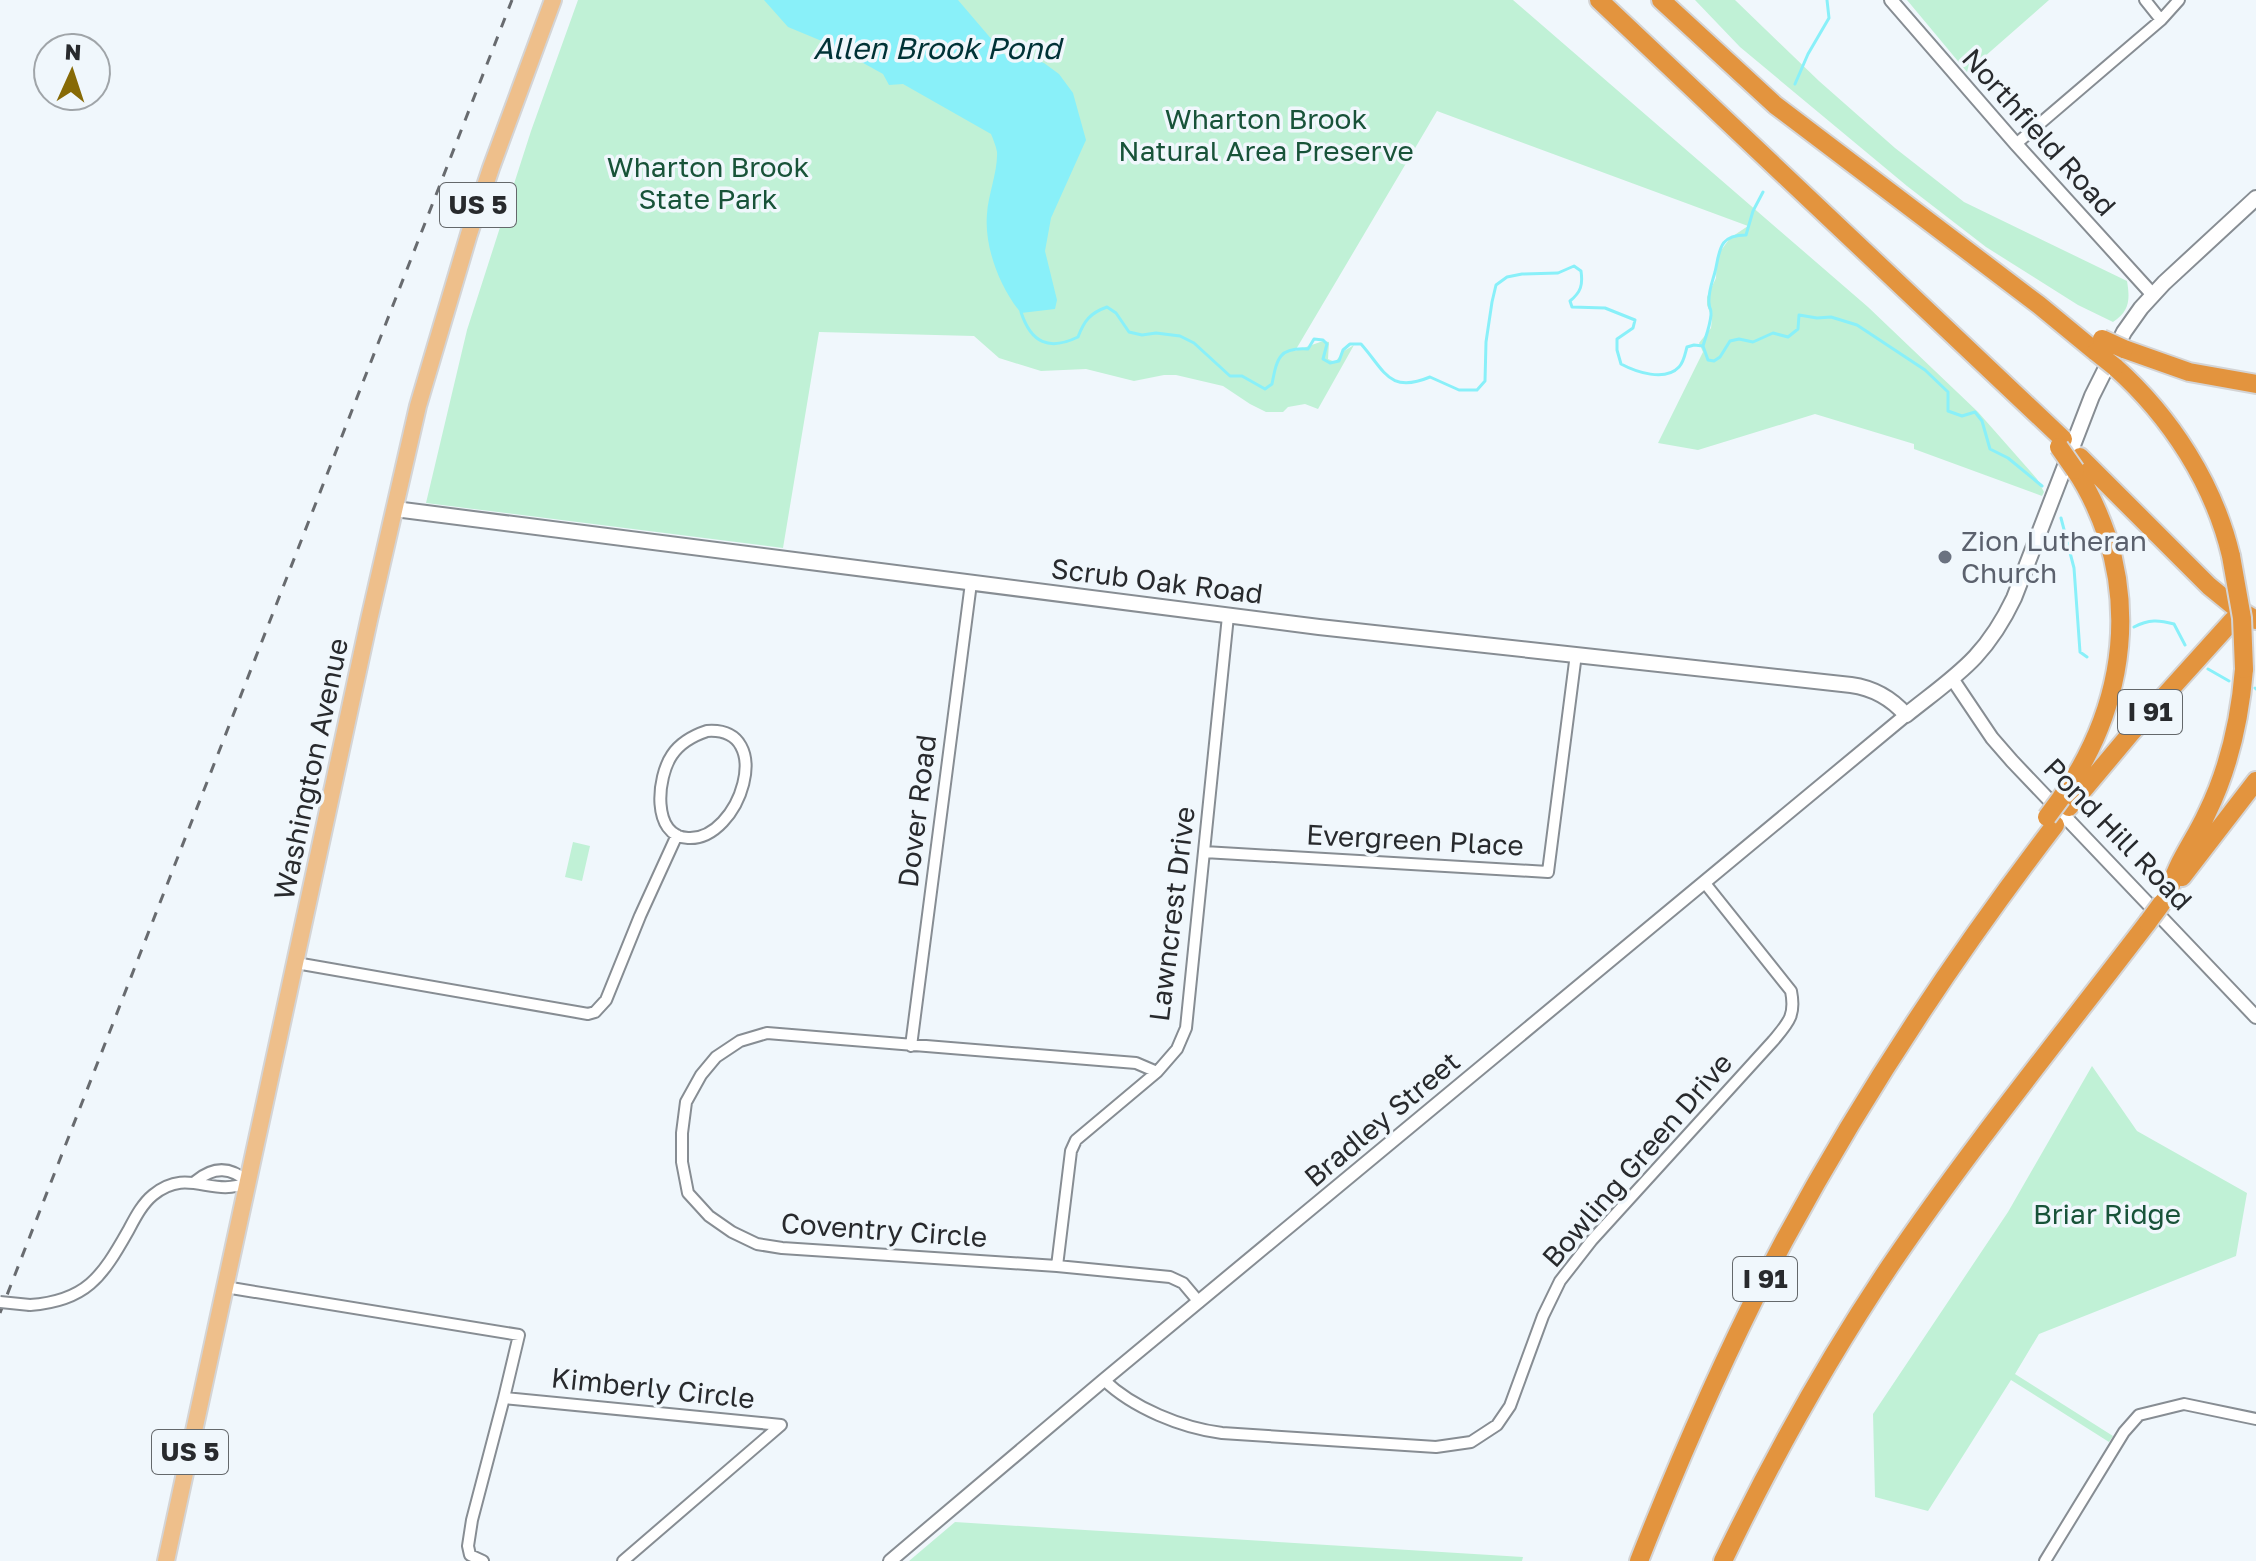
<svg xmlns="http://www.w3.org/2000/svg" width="2256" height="1561" font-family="'Golos Text',sans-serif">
<rect width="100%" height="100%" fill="#f0f7fc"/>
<path fill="#c0f1d6" d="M578,0h935l355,307 110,105 59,67 7,13 -2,4 -128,-47v-5l-99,-30 -117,36 -40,-7 45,-91 -4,-9 12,-15 1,-10 -5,-13v-8l9,-19 1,-22 13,-18 18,-12 -311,-115 -142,240 28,-10 6,1 -1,17 7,3 9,-11 10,-6 -36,64 -13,-5 -17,3 -5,5h-17l-16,-8 -27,-18 -47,-11h-12l-30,6 -48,-12 -45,2 -42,-13 -25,-22 -155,-4 -36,216 -357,-45 41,-173 64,-199z
M1695,0h40l84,81 76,67 69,54 163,79c3,18 3,30 -14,41l-35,-17 -92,-58 -79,-61 -167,-139z
M1907,0h142l-82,72z
M573,842l17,4 -8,35 -17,-4z
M2092,1066l45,65 110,62 -11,63 -197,78 -24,40 98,62 -4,6 -98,-62 -83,131 -53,-14 -2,-83 135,-202z
M955,1522l568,35 -1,4h-613z"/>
<path fill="#89f0f9" d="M764,0h194l47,55 24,3 15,5 15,11 14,19 13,47 -35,78 -6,33 12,49 -2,9 -34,4c-21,-25 -37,-66 -34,-99 1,-19 11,-43 10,-62 -1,-6 -4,-13 -6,-18l-88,-50 -14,1 -6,-11 -54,-30 -41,-17z"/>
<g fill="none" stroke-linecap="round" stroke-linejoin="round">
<path stroke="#89f0f9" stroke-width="3" d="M1795,84l13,-30 21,-36 -2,-18
M1021,312c10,31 28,39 57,25 6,-16 12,-24 29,-30l9,6 13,19 13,3 14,-2 24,3 14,7 36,33h12l23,13 7,-5c5,-26 7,-37 36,-35l6,-10 9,1 4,4 -4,15 7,4 9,-2 4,-11 7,-6h11c24,27 28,50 69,33l29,13h18l8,-9 1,-39 6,-40 4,-17 11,-8 15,-3 36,-1 16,-7 7,5c2,14 0,21 -11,30l2,6 33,1 30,12 -2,8 -16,11v11l4,14c15,8 44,18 58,3 5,-5 6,-13 8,-20l7,-2 9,1 5,14 6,1 6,-4 10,-16 9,-2 14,3 20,-9 15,4 10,-8 1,-14 18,3 14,-1 26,8 68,45 23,22v19l14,5 13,-4 7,9 8,28 18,9 34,28
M1703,346c3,-10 7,-20 8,-31 0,-10 -1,-2 -2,-12 -1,-11 3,-20 6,-31 5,-21 3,-37 31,-37l7,-24 10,-19
M2061,518l13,50 6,84 7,5
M2134,627c15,-8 25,-7 40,-3l11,21
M2208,669l21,12
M2255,688l1,1"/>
<defs>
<path id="minor" d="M2145,0l16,20
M2016,144l145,-124 18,-20
M707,731c70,-5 33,110 -19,107 -37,-2 -31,-61 -16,-83 8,-12 20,-19 35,-24z
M1204,852l344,20 28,-218
M296,963l292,51 7,-2 11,-12 34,-84 37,-81
M911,1046l60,-463
M1157,1072l-21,-9 -369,-30 -27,8 -24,16 -15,18 -15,27 -4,31v29l6,31 21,23 23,16 25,12 25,4 275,18 113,11 13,6 16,19
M1057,1266l14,-115 5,-11 81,-68 20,-23 9,-21 42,-412
M225,1287l294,48 -15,63
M30,1305c56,-4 72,-28 98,-74 7,-13 14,-27 25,-36 36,-29 59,4 95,-13 -17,-15 -34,-16 -52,-1
M1104,1380c29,28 78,48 118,53l214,14 35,-5 26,-17 13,-19 33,-90 17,-35 32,-41 181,-199c15,-18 23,-25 18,-50l-87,-109
M483,1561l-13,-6 -2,-9 4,-26 32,-122 277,27 -158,136
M2045,1561l79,-129 15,-17 45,-11 72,15"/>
<path id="tertiary" d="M1891,0l125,144 137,151
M1953,680l39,58 20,23 244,256
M890,1561l214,-181 802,-665"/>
<path id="secondary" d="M395,509l924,118 532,58c22,3 41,14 55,30 50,-40 79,-56 108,-117l78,-202 32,-64 17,-24 23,-25 92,-85"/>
<path id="primary" d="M166,1561l203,-941 49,-214 51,-172 22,-66 62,-168"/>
<path id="motorway" d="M1599,0l464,439
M1661,0l114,105 264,200 57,47
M2124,349l65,23 67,12
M2115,367c56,50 99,117 116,189
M2080,457l129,129 27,22 20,12
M2061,798c55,-78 75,-170 46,-262 -8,-23 -18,-46 -32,-66
M2069,807l62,-74 102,-113
M2182,877l74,-96
M2168,897c6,-32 26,-55 39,-84 22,-45 33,-94 37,-144
M1639,1561c43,-109 90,-216 145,-320 79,-146 170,-284 271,-416
M1723,1561c49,-102 104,-201 167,-295 80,-118 171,-230 258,-344"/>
</defs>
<use href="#minor" stroke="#878d93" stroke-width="14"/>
<use href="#tertiary" stroke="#878d93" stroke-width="16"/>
<use href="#secondary" stroke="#878d93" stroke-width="18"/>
<use href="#primary" stroke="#d4d4d5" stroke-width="20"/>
<use href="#motorway" stroke="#d4d4d5" stroke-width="22"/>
<use href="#minor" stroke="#fff" stroke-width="10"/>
<use href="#tertiary" stroke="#fff" stroke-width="12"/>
<use href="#secondary" stroke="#fff" stroke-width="14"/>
<use href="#primary" stroke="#eebf8b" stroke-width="16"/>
<use href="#motorway" stroke="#e3943e" stroke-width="18"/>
<path stroke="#686b6f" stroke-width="3" stroke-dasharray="10 10" stroke-linecap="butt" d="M0,1313l512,-1313"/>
<defs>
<path id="minor-bridge" d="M0,1302l30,3"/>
<path id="motorway-bridge" d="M2102,339l22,10
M2096,352l19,15
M2059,447l16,23
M2231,556l11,62 2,51
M2047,817l14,-19
M2148,922l14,-19"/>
</defs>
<use href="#minor-bridge" stroke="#878d93" stroke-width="14" stroke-linecap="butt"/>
<use href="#motorway-bridge" stroke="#d4d4d5" stroke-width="22" stroke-linecap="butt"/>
<use href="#minor-bridge" stroke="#fff" stroke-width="10"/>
<use href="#motorway-bridge" stroke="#e3943e" stroke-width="18"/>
</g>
<circle fill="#6b7280" stroke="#f0f7fc" stroke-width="3" cx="1945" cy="557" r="8"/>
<g text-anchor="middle" stroke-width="7" stroke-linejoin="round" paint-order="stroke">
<g fill="#f0f7fc" stroke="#64686b" stroke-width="2">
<rect x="440" y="183" width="76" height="44" rx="6"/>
<rect x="2118" y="690" width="64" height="44" rx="6"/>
<rect x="1733" y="1257" width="64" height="44" rx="6"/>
<rect x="152" y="1430" width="76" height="44" rx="6"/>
</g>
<g font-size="26" font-weight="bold" fill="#282a2d">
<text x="478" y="214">US 5</text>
<text x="2150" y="721">I 91</text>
<text x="1765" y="1288">I 91</text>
<text x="190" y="1461">US 5</text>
</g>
<g font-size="28" fill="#185339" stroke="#f0f7fc">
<text x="1266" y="129">Wharton Brook<tspan x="1266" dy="32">Natural Area Preserve</tspan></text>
<text x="708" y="177">Wharton Brook<tspan x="708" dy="32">State Park</tspan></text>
<text x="2107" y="1224">Briar Ridge</text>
</g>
<g font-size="28" fill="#282a2d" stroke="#f0f7fc">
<text transform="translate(2039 132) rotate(48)" y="10">Northfield Road</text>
<text transform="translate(1157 581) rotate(7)" y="10">Scrub Oak Road</text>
<text transform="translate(311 769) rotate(-78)" y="10">Washington Avenue</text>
<text transform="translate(917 811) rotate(-83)" y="10">Dover Road</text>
<text transform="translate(2118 834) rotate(46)" y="10">Pond Hill Road</text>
<text transform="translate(1415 840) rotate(3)" y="10">Evergreen Place</text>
<text transform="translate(1172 914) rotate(-83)" y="10">Lawncrest Drive</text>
<text transform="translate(1382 1119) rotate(-40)" y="10">Bradley Street</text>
<text transform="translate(1637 1160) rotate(-49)" y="10">Bowling Green Drive</text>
<text transform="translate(884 1230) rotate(4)" y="10">Coventry Circle</text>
<text transform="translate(653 1388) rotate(6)" y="10">Kimberly Circle</text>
</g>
<g font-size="28" fill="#5b616d" stroke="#f0f7fc" text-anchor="start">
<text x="1961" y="551">Zion Lutheran<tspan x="1961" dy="32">Church</tspan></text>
</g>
<g font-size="30" font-style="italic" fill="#003236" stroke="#f0f7fc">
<text x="937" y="59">Allen Brook Pond</text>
</g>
</g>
<g transform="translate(72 72) rotate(3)"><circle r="38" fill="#f0f7fc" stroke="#a0a5a9" stroke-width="2"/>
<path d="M0-6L14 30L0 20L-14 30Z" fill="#876a06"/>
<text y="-12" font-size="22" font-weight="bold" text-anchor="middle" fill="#282a2d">N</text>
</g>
</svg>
